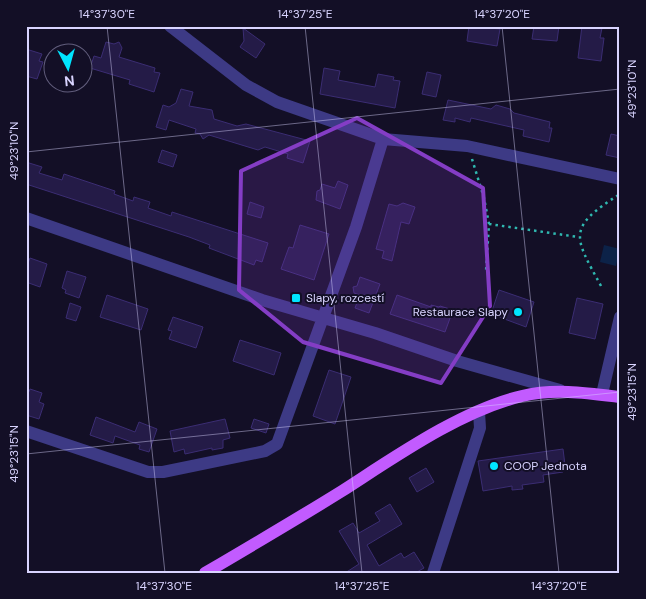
<svg xmlns="http://www.w3.org/2000/svg" width="646" height="599" font-family="'DM Sans',sans-serif">
<rect width="100%" height="100%" fill="#130f26"/>
<path fill="#0c2248" d="M604,245l16,4 -4,17 -16,-4z"/>
<path fill="#241b47" stroke="#3b2d73" d="M469,26l31,3 -3,17 -30,-5z
M534,26h25l-2,15 -25,-2z
M582,26l20,2 -2,10h4l-3,23 -23,-3z
M243,28l22,16 -9,14 -16,-11 4,-6z
M106,42l8,2 5,-2 3,6 -3,9 36,11 -1,4 6,1 -6,19 -25,-8 1,-4 -40,-12 4,-12 7,2z
M26,49l16,5 -3,7 4,1 -6,17 -11,-3z
M324,68l16,3 -2,9 37,7 3,-13 16,3 -1,3 7,1 -5,27 -75,-14z
M427,72l14,3 -5,22 -14,-3z
M181,89l12,3 -4,14 23,4 2,9 23,7 9,-2 64,17 -7,22 -16,-5 1,-4 -23,-7 -7,3 -49,-15 -6,4 -3,-5 -5,-1 1,-4 -27,-9 -3,10 -10,-3 7,-22 6,2 7,-4z
M448,100l43,9 5,-4 14,4 4,4 36,9 -1,6h3l-3,14 -26,-6 1,-6 -53,-12 -1,4 -15,-4v4l-12,-2z
M611,134l9,2v22l-14,-3z
M162,150l15,5 -4,12 -15,-5z
M26,162l16,5 -3,6 23,7 2,-6 51,17 -1,3 19,7 1,-4 16,5 -2,6 23,8 1,-4 96,31 -6,19 -6,-2 -2,5 -45,-17 1,-3 -21,-8 -163,-53z
M338,181l10,4 -8,24 -24,-9 1,-9 3,-1 2,-6 13,4z
M250,202l14,5 -3,11 -14,-4z
M403,203l12,4 -6,17 -8,-2 -9,39 -10,-3 2,-7 -8,-2 13,-45 8,2z
M300,225l29,9 -15,46 -33,-11 8,-22 4,1z
M30,258l17,6 -7,23 -14,-5v-13z
M67,271l19,6 -7,21 -14,-5 1,-3 -4,-2z
M360,277l20,7 -11,29 -14,-5 5,-13 -6,-2 -1,-6 4,-1z
M499,290l35,12 -8,25 -35,-13z
M107,295l41,14 -7,21 -41,-13z
M397,295l34,12v-2l8,2 1,-1 13,4 -8,22 -55,-18z
M577,298l26,6 -8,35 -26,-6z
M70,303l11,4 -5,14 -10,-3z
M173,317l30,10 -7,21 -27,-9 3,-8 -4,-1z
M240,340l41,13 -7,22 -41,-14z
M329,370l22,7 -16,47 -22,-8z
M30,389l12,4 -3,9 5,2 -5,15 -13,-4v-24l3,1z
M96,417l39,15 4,-10 18,7 -8,23 -10,-3 1,-4 -25,-9 -2,7 -23,-8z
M225,419l5,19 -7,2v8l-11,2v-2l-27,6 -1,-5 -10,3 -4,-21z
M254,419l15,5 -3,9 -15,-5z
M563,449l2,16 -2,7 -20,3 1,7 -22,3 1,4 -11,1v-4l-29,5 -5,-30z
M426,468l8,14 -17,10 -8,-14z
M390,504l12,20 -35,21 12,21 22,-13 3,5 10,-6 10,16 -9,5h-70l14,-9 -20,-33 14,-8 6,10 21,-12 -5,-8z"/>
<g fill="none" stroke-linecap="round" stroke-linejoin="round">
<path stroke="#2fb8b0" stroke-width="2.5" stroke-dasharray="2.5 4" stroke-linecap="butt" d="M472,159l12,39 5,26 -3,47
M489,224l89,13
M601,286c-27,-50 -35,-58 19,-92"/>
<path stroke="#3d3a85" stroke-width="12" d="M170,26l76,59 31,17 106,37 84,7 153,33
M26,218l236,82 113,33 82,28 103,29
M602,394l18,-77
M26,431l122,41h15l102,-21 12,-7 79,-217 27,-88
M433,573l47,-145 -1,-16"/>
<path stroke="#c25bff" stroke-width="12" d="M205,573c46,-27 92,-54 137,-82 53,-34 118,-80 180,-95 32,-8 66,-3 98,1"/>
</g>
<path fill="#843dc5" fill-opacity="0.2" stroke="#843dc5" stroke-width="4" stroke-linejoin="round" d="M357,118l126,70 7,118 -49,77 -138,-41 -64,-52 2,-119z"/>
<path fill="none" stroke="#d9d4ff" stroke-width="1" stroke-opacity="0.45" d="M107,26l58,547M305,26l57,547M502,26l57,547M26,152l594,-63M26,454l594,-62"/>
<g fill="#00e5ff" stroke="#130f26" stroke-width="2">
<rect x="291" y="293" width="10" height="10" rx="2.5"/>
<circle cx="518" cy="312" r="5"/>
<circle cx="494" cy="466" r="5"/>
</g>
<g text-anchor="middle" stroke-width="4" stroke-linejoin="round" paint-order="stroke">
<g font-size="12" fill="#d9d4ff" stroke="#130f26" text-anchor="start">
<text x="306" y="302">Slapy, rozcestí</text>
<text x="508" y="316" text-anchor="end">Restaurace Slapy</text>
<text x="504" y="470">COOP Jednota</text>
</g>
</g>
<rect width="646" height="599" fill="none" stroke="#130f26" stroke-width="55"/>
<g transform="translate(68 68) rotate(174)"><circle r="24" fill="#130f26" stroke="#625e7d"/>
<path d="M0-4L9 19L0 12L-9 19Z" fill="#00e5ff"/>
<text y="-8" font-size="14" font-weight="bold" text-anchor="middle" fill="#d9d4ff">N</text>
</g>
<rect x="28" y="28" width="590" height="544" fill="none" stroke="#d9d4ff" stroke-width="2"/>
<g font-size="12" text-anchor="middle" fill="#d9d4ff">
<text x="107" y="18">14°37'30"E</text>
<text x="305" y="18">14°37'25"E</text>
<text x="502" y="18">14°37'20"E</text>
<text transform="translate(632 89) rotate(-90)" y="4">49°23'10"N</text>
<text transform="translate(14 151) rotate(-90)" y="4">49°23'10"N</text>
<text transform="translate(632 392) rotate(-90)" y="4">49°23'15"N</text>
<text transform="translate(14 454) rotate(-90)" y="4">49°23'15"N</text>
<text x="164" y="590">14°37'30"E</text>
<text x="362" y="590">14°37'25"E</text>
<text x="559" y="590">14°37'20"E</text>
</g>
</svg>
